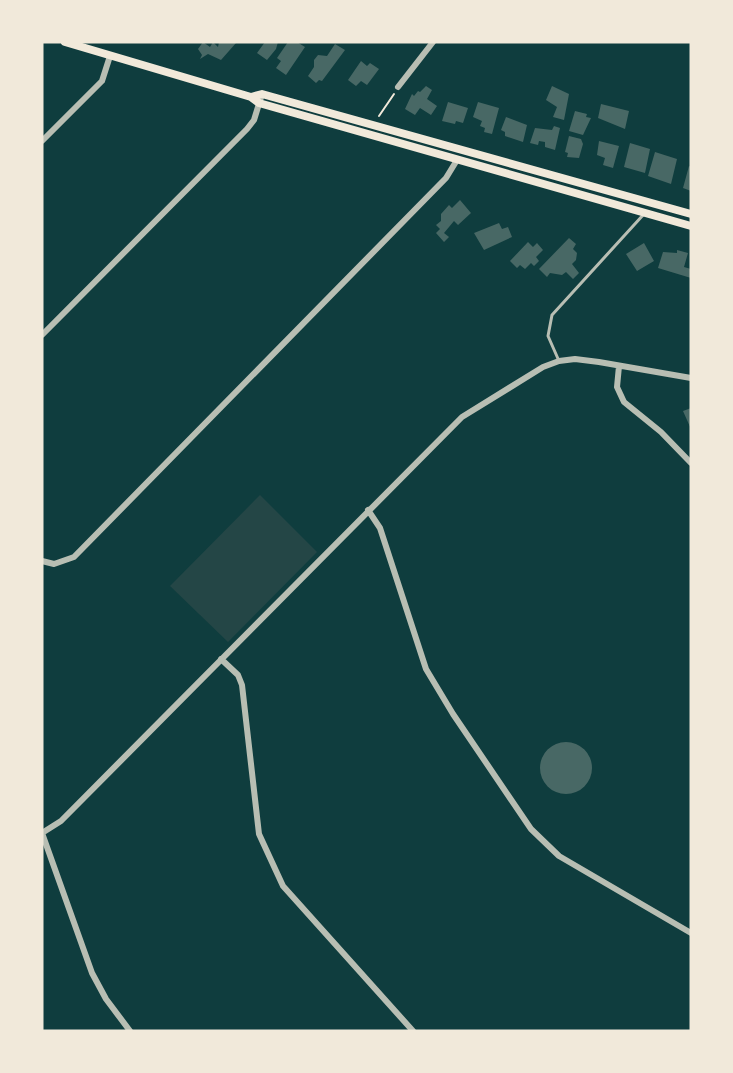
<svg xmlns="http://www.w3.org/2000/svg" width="733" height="1073" font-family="'Source Serif 4',serif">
<rect width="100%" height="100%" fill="#0f3d3e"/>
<path fill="#244646" d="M260,495l57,57 -89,90 -58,-56z"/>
<path fill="#486865" d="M203,42l7,5 3,-5 5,5 1,-5 17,1 -15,17 -13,-6 -8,5 2,-4 -4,-6z
M265,42h13l-2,7 -9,11 -10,-7z
M288,42h9l8,5 -19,28 -10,-7 5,-7 -4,-3z
M335,44l10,6 -23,31 -3,-1 -3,3 -8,-7 6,-9v-7l4,-5 9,1z
M361,61l6,5 3,-3 9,6 -12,16 -6,-4 -5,5 -8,-6z
M426,86l6,4 -5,9 10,7 -6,9 -11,-7 -5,7 -10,-6 7,-15 2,2 4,-5 2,1z
M552,86l17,8 -5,26 -11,-3 4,-10 -11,-7z
M448,102l20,6 -5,15 -7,-2 -1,3 -13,-3z
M478,102l21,6 -7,26 -8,-2 1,-4 -5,-2 2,-5 -9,-4z
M601,104l28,7 -4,18 -27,-11z
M575,111l12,3 -1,3 5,1 -8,17 -14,-4z
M506,117l21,8 -4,17 -18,-6v-4l-4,-2z
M554,126l6,2 -5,22 -10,-3v-5l-6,-1 -1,4 -8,-2 5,-15 17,2z
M569,136l12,3 2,5 -4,14 -12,-1 1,-4 -3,-1z
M599,141l20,5 -6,22 -10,-3 2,-7 -8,-3z
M630,143l20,6 -5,24 -21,-6z
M655,152l22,7 -6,25 -23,-8z
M689,166l2,1v24l-8,-3z
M460,200l11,13 -13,12 -4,-4 -10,12 5,4 -5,5 -8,-9 4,-4 -4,-4 5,-4v-7l8,-9 3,3z
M499,223l3,6 6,-2 4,10 -28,13 -10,-17z
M569,238l7,6 -3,5 4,4 -1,7 -4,4 7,9 -6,6 -7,-7 -4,3 -12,-2 -3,4 -8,-8z
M528,242l5,5 4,-4 6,7 -7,7 3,4 -5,5 -3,-3 -6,6 -5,-4 -3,3 -7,-7z
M644,243l10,18 -17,10 -11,-17z
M677,250l11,3 -4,14 7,2v9l-33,-10 5,-16 14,1z
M691,408v21l-8,-18z
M540 768a26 26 0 1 1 52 0a26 26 0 1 1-52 0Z"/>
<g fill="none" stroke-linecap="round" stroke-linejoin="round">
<path stroke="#f1e9da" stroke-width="2" d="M379,116l15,-22"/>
<path stroke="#b8beb3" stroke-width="3" d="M559,361l-11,-25 4,-21 92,-101"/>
<path stroke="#b8beb3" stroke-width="6" d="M398,87l35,-45
M42,141l60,-60 8,-25
M42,335l205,-206 7,-9 8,-26
M619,366l-2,21 7,15 37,30 30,31
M368,510l12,18 46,141 27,45 78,115 28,27 132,77
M42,561l12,3 20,-7 372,-379 11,-18
M221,659l17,16 4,10 17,149 24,52 130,145
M42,833l19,-12 401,-404 81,-50 16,-6 16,-2 24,3 92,16
M42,833l50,140 14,26 24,32"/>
<path stroke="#f1e9da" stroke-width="8" d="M65,42l186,55 8,6 432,123
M251,97l11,-3 429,120"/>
</g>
<rect width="733" height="1073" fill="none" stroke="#f1e9da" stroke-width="87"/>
</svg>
